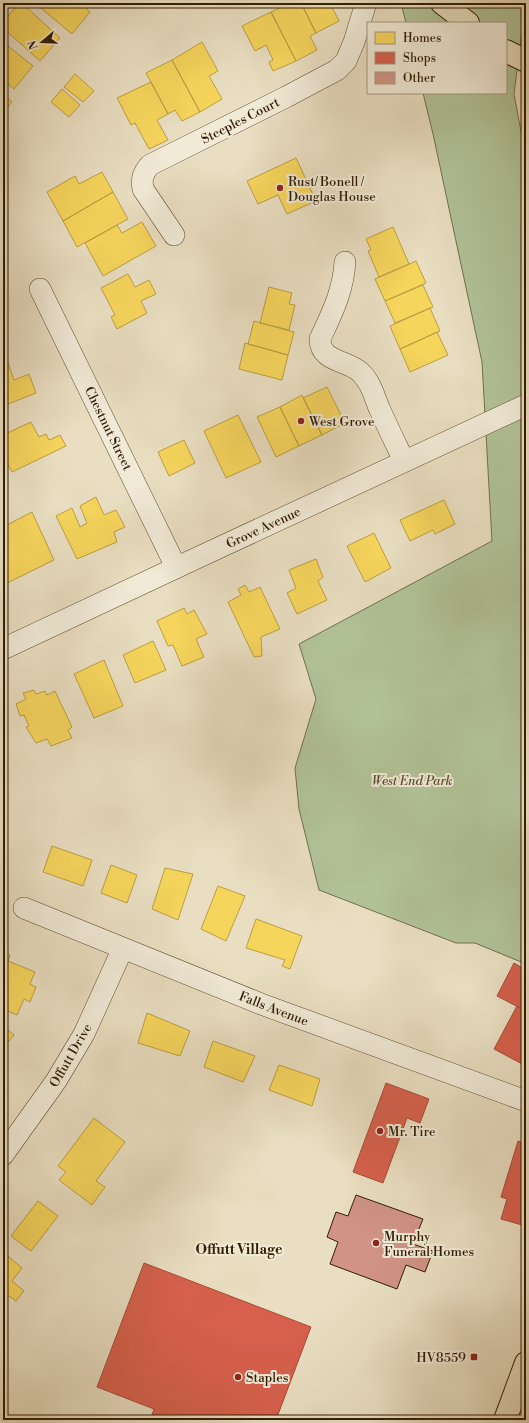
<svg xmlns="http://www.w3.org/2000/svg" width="529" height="1423" font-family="'Libre Bodoni',serif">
<rect width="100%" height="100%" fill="#e9dec1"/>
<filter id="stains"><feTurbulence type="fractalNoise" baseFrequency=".005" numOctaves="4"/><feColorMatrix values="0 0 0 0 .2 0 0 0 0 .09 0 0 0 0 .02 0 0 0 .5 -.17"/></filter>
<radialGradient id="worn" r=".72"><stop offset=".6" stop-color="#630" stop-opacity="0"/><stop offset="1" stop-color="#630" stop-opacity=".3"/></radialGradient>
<path fill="#b1c297" stroke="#72704c" d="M401,3h123l1,3 -11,88 12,64v806l-51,-21h-19l-137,-53 -20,-81 -4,-41 21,-69 -17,-55 193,-103 -10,-179 -49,-228 -10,-41h83v-70h-100z"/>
<path fill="#f6d55c" stroke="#bb9e41" d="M35,3h45l10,9 -18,22z
M290,3h11l15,30 -6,3 7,14 -21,11 -25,-49z
M301,3h29l9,18 -23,12z
M18,4l5,4 2,-2 35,32 -20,23 -37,-33v-6z
M271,12l25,49 -23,10 -4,-9 4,-2 -7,-15 -11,6 -13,-25z
M3,42l30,24 -19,23 -11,-9z
M202,42l16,29 -9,5 13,23 -22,13 -28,-52z
M172,60l28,52 -18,9 -7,-11 -7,4 -22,-41z
M75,74l19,17 -11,11 -19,-15z
M151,82l17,32 -11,6 11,20 -19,9 -14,-26 -4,2 -14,-27z
M62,89l18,16 -11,12 -18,-15z
M3,94l9,8 -9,10z
M296,158l20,43 -29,13 -9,-19 -20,9 -11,-23z
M102,172l11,20 -50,29 -16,-29 28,-16 4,8z
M113,192l15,27 -51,28 -14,-26z
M142,222l14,24 -53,30 -18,-33 32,-18 5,8z
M393,227l16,37 -30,13 -11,-26 3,-1 -5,-11z
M416,261l10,22 -41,18 -10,-22z
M128,274l7,13 14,-7 7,14 -15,7 6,12 -30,16 -6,-12 4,-2 -14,-27z
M423,285l10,22 -38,16 -10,-22z
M269,287l23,6 -3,11 6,1 -6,25 -29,-7z
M430,308l10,23 -40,18 -10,-23z
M254,321l40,11 -6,23 -40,-11z
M437,332l11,23 -38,17 -10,-23z
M245,343l43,12 -6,25 -43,-11z
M8,363l6,17 15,-6 7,19 -33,13v-41z
M327,387l18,36 -23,12 -19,-37z
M302,395l20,40 -23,11 -19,-39z
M280,407l19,39 -23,11 -19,-40z
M238,415l23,47 -35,16 -22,-47z
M31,422l8,15 7,-3 3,6 11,-5 6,11 -54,26 -8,-15 -1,1v-23z
M184,440l11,23 -26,13 -11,-24z
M96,497l8,18 12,-5 9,17 -11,5 3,10 -40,17 -21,-43 16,-8 8,19 7,-4 -7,-17z
M444,500l11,24 -20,10 -2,-4 -23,11 -10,-21z
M32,512l22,48 -47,23 -4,-9v-47z
M374,533l17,35 -26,14 -18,-36z
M316,559l7,18 -5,4 9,19 -30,14 -10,-21 9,-5 -7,-18z
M245,585l4,7 11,-5 20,42 -19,8 1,19 -8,1 -26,-55 13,-7 -3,-6z
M184,608l3,6 7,-4 13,24 -11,5 8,18 -22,9 -9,-21 -5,1 -11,-25z
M153,641l13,29 -31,13 -12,-28z
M104,660l19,46 -29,12 -20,-44z
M34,690l2,4 9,-3 2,4 8,-4 17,36 -4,3 4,8 -21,8 -4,-7 -11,4 -10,-16 3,-1 -5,-11 -4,1 -4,-12 10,-5 -3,-6z
M52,846l40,14 -9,26 -40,-14z
M111,865l26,10 -10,28 -26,-10z
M165,868l28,6 -15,46 -26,-11z
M218,886l27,10 -19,45 -25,-12z
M256,919l46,17 -12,33 -8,-3 3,-6 -39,-12z
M3,952l7,3 -2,6 27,11 -5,12 6,3 -6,15 -6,-3 -7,16 -14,-6z
M147,1013l43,18 -10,25 -42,-13z
M3,1026l11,9 -11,13z
M213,1041l42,15 -12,26 -39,-15z
M279,1065l41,14 -8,27 -43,-16z
M94,1118l31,24 -29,39 9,6 -13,18 -33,-25 7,-8 -8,-6z
M38,1201l20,15 -27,35 -20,-15z
M3,1252l19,16 -10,13 12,10 -8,10 -13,-9z"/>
<path fill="#d6604d" stroke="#a54c36" d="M514,963l12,7v41l-29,-15z
M517,1006l9,5v55l-32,-17z
M386,1083l43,16 -9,24 -13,-5 -24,65 -30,-11z
M518,1141l8,3v68l-4,13 -21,-6 6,-20 -6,-2z
M144,1263l167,64 -35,93h-126l4,-11 -57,-22z"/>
<path fill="#d09386" stroke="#321d02" d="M356,1195l67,24 -10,25 20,7 -8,21 -19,-7 -9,24 -67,-25 8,-22 -11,-5 9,-25 12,4z"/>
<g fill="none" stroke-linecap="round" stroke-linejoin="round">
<defs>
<path id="minor" d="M174,235l-31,-46c-2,-10 0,-16 7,-24l136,-68 51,-27 9,-9 8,-19 12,-39
M345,262c-2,30 -13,51 -25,77 0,23 27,21 40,33 12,11 14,25 20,38 8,18 16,34 24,51
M40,289l136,278
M3,649l196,-92 327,-152
M24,908l237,96 265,97
M3,1155l53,-74 28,-47 39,-86"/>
<path id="major" d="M442,3l26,20
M506,51l20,10
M505,1420l21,-57"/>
</defs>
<use href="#minor" stroke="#604d32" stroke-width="22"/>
<use href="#major" stroke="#321d02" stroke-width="24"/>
<use href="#minor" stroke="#f1ead7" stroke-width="21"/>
<use href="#major" stroke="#e9dec1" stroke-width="22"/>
</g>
<g fill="#8f2418" stroke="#f1ead7" stroke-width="1.5">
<circle cx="280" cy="188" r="4"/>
<circle cx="301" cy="421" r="4"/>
<circle cx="380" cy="1131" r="4"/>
<circle cx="376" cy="1243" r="4"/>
<rect x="470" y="1353" width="8" height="8" rx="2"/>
<circle cx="238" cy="1377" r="4"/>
</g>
<g text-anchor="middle" stroke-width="4" stroke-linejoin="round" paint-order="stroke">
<g font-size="13" fill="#321d02" stroke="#f1ead7">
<text transform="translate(240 120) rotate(-27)" y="5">Steeples Court</text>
<text transform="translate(109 428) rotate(64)" y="5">Chestnut Street</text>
<text transform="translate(263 527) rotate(-25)" y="5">Grove Avenue</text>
<text transform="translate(274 1008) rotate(21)" y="5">Falls Avenue</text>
<text transform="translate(70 1055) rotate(-60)" y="5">Offutt Drive</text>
</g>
<g font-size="13" fill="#321d02" stroke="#f1ead7" text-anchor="start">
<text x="288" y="186">Rust/ Bonell /<tspan x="288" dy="15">Douglas House</tspan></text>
<text x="309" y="426">West Grove</text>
<text x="388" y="1136">Mr. Tire</text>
<text x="384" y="1241">Murphy<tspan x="384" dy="15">Funeral Homes</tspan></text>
<text x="466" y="1362" text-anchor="end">HV8559</text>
<text x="246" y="1382">Staples</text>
</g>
<g font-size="13" font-style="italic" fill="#584f2f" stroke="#f1ead7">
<text x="412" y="785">West End Park</text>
</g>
<g font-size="14" font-weight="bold" fill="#321d02" stroke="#f1ead7">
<text x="239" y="1254">Offutt Village</text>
</g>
</g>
<rect width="529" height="1423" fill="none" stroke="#e9dec1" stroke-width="16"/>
<rect x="4" y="4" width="521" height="1415" fill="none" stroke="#321d02" stroke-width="2"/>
<rect x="8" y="8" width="513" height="1407" fill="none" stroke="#321d02"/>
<rect x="367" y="22" width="140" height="72" fill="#f1ead7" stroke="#a59882"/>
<rect x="375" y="32" width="20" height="12" fill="#f6d55c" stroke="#a59882"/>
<text x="403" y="42" font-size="12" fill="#321d02">Homes</text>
<rect x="375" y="52" width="20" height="12" fill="#d6604d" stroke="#a59882"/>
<text x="403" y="62" font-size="12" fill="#321d02">Shops</text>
<rect x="375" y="72" width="20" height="12" fill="#d09386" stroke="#a59882"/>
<text x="403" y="82" font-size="12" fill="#321d02">Other</text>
<g transform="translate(42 42) rotate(251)" stroke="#f1ead7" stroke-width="3" paint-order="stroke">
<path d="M0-3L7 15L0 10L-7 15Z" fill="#321d02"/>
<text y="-6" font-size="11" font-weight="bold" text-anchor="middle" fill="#321d02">N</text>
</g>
<rect width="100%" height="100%" filter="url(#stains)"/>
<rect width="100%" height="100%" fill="url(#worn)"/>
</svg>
